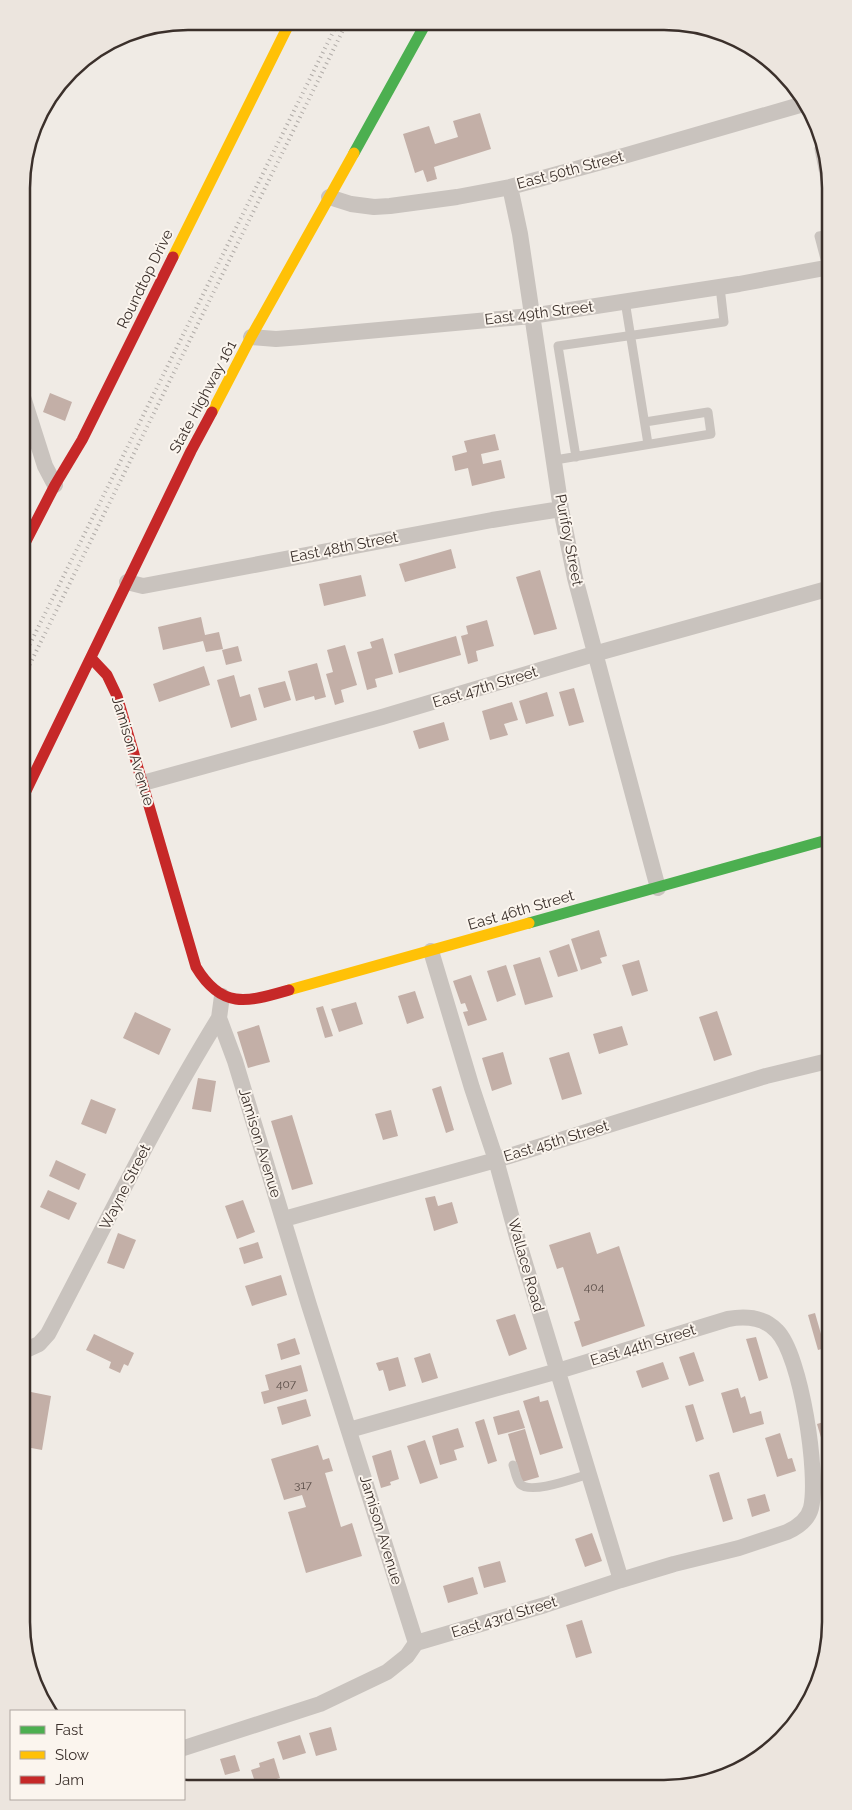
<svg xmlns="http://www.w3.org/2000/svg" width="852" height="1810" font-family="Raleway,sans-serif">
<rect width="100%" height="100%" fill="#f0ebe5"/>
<path fill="#c3afa7" d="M480,113l11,36 -57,18 3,12 -10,3 -4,-12 -8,3 -12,-39 26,-8 6,18 23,-7 -5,-16z
M50,393l22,9 -7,19 -22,-9z
M495,434l4,16 -18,4 2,10 18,-4 4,18 -33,8 -4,-18 -13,3 -3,-15 15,-4 -3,-11z
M451,549l5,19 -51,14 -6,-18z
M540,570l17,59 -23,6 -18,-58z
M361,575l5,21 -42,10 -5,-22z
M201,617l4,18 14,-3 4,17 -17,3 -3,-11 -40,9 -5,-23z
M487,620l7,26 -18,5 2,10 -10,3 -7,-28 7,-2 -2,-8z
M456,636l5,19 -62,18 -5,-19z
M383,638l10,36 -18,5 2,8 -10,3 -10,-38 15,-4 -2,-6z
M345,645l12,40 -16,5 3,12 -9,3 -9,-31 7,-2 -6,-22z
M238,646l4,15 -16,4 -4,-15z
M317,663l9,34 -11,3 -1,-4 -18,5 -8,-30z
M204,666l6,19 -51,17 -6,-18z
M234,675l6,22 10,-3 7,26 -26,8 -14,-48z
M285,681l6,19 -27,8 -6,-20z
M574,688l10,34 -15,4 -10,-34z
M547,692l7,24 -28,8 -7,-23z
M512,702l6,18 -14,4 4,11 -18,5 -8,-29z
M444,722l5,18 -30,9 -6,-18z
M599,930l8,26 -7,2 2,5 -21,7 -10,-31z
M569,944l9,27 -20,6 -9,-26z
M540,957l13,40 -28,8 -12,-40z
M639,960l9,31 -16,5 -10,-31z
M506,965l10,30 -19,7 -10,-31z
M471,975l16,45 -19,6 -5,-14 5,-1 -3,-8 -4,1 -8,-23z
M415,991l9,27 -17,6 -9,-28z
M356,1002l7,22 -24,8 -8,-23z
M323,1006l10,30 -8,2 -9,-30z
M717,1011l15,44 -18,6 -15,-44z
M135,1012l36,17 -12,26 -36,-17z
M259,1025l11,37 -22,6 -11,-36z
M622,1026l6,19 -29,9 -6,-20z
M503,1052l9,32 -20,7 -10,-33z
M569,1052l13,42 -20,6 -13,-42z
M198,1078l18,3 -5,31 -19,-3z
M441,1086l13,44 -8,3 -14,-44z
M91,1099l25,10 -10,25 -25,-10z
M391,1110l7,26 -15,4 -8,-26z
M292,1115l21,69 -21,6 -21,-69z
M56,1160l30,14 -7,16 -30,-14z
M48,1190l29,13 -8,17 -29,-13z
M435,1196l3,10 14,-4 6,21 -24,8 -9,-33z
M243,1200l12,32 -18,7 -12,-33z
M590,1232l7,22 22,-8 26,80 -63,21 -8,-25 6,-2 -17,-53 -6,2 -8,-24z
M118,1233l18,7 -12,29 -17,-6z
M258,1242l5,16 -19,6 -5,-16z
M281,1275l6,20 -35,11 -7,-20z
M815,1313l10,35 -7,2 -10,-35z
M515,1314l12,35 -18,7 -13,-36z
M94,1334l40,19 -6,13 -4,-2 -4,9 -11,-5 2,-6 -25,-12z
M756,1337l12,41 -9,3 -13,-42z
M295,1338l5,16 -19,6 -4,-16z
M694,1352l10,29 -15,5 -10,-29z
M430,1353l8,25 -16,5 -8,-25z
M398,1357l8,29 -17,5 -6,-21 -4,1 -3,-8z
M663,1362l6,17 -27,9 -6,-17z
M301,1365l7,26 -44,13 -3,-12 8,-2 -4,-15z
M738,1388l3,10 4,-2 5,18 11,-3 3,13 -31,9 -12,-40z
M26,1391l25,5 -9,54 -16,-3z
M539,1396l1,6 8,-2 15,48 -23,7 -17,-54z
M306,1399l5,17 -29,9 -5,-18z
M693,1404l11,35 -8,3 -11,-36z
M519,1410l6,18 -27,7 -5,-18z
M484,1419l13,42 -9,3 -13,-42z
M830,1420v19l-8,2 -5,-17z
M458,1428l6,19 -10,3 3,10 -17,5 -8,-29z
M525,1429l14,48 -17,5 -14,-48z
M780,1433l8,26 4,-1 4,13 -19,6 -12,-39z
M425,1440l13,38 -18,6 -13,-38z
M318,1445l5,15 6,-2 4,13 -8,2 16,54 11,-4 10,33 -56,17 -18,-61 18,-5 -4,-12 -18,5 -13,-41z
M391,1450l8,29 -9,3 1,3 -10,3 -9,-32z
M719,1472l14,47 -10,3 -14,-47z
M765,1494l5,17 -18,6 -5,-18z
M592,1533l10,28 -17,6 -10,-28z
M500,1561l6,21 -22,6 -6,-21z
M27,1568l4,1 -3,17h-1z
M473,1577l5,17 -30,9 -5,-17z
M582,1620l10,33 -16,5 -10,-33z
M331,1727l6,23 -21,6 -7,-23z
M300,1735l6,18 -23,7 -6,-18z
M235,1755l5,16 -15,4 -5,-16z
M274,1758l6,20 -24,7 -5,-15 9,-3 -1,-4z"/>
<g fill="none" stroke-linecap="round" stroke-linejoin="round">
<path stroke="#c9c3be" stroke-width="9" d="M825,147l-6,2 6,30
M825,235l-6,1 6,23
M625,301l23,143
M576,457l-18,-111 166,-24 -4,-35
M555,460l156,-26 -3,-22 -63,10
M513,1465c2,6 3,14 7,19 11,11 55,-6 69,-10"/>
<path stroke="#c9c3be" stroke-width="16" d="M510,187l10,47 41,275 14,69 83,310
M329,197l22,7 23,3 16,-1 67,-9 53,-10 117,-32 180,-52
M251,337l25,2 26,-2 229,-21 208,-32 86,-16
M22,394l23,72 10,19
M127,582l16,4 349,-66 69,-11
M143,783l239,-66 212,-63 233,-65
M431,951l41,137 24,72 21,77 104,343
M222,996l-3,22 16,43 74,244 107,338
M284,1219l212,-59 270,-84 62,-15
M26,1350l13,-6 9,-10c56,-106 108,-214 171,-316
M184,1748l136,-44 67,-32 20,-16 9,-13 129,-38 76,-25 53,-16 65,-16 48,-16c11,-5 21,-12 24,-24 8,-33 -10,-153 -34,-177 -13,-14 -32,-15 -49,-12l-170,52 -209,59"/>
<path stroke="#4caf50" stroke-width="11" d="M354,153l72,-130
M529,923l298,-83"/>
<path stroke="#ffc107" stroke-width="11" d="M173,257l117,-235
M212,412l39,-75 103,-184
M289,990l240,-67"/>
<path stroke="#c62828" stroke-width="11" d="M23,547l32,-62 27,-45 91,-183
M91,658l16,17 10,21 79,271c26,43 51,35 93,23
M24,795l167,-344 21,-39"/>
<path stroke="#b1aca8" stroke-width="4" stroke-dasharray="1 4" stroke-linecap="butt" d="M23,658l315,-636
M23,678l324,-656"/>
</g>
<g text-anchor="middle" stroke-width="4" stroke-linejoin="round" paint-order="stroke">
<g font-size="12" fill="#5d504a">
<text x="594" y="1291">404</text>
<text x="286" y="1388">407</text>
<text x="303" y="1489">317</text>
</g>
<g font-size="15" fill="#3b302b" stroke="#fbf5ee">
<text transform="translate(570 170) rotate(-15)" y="5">East 50th Street</text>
<text transform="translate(145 279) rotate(-64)" y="5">Roundtop Drive</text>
<text transform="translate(539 313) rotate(-7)" y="5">East 49th Street</text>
<text transform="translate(203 397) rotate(-62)" y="5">State Highway 161</text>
<text transform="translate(569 540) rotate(79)" y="5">Purifoy Street</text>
<text transform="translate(344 547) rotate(-11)" y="5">East 48th Street</text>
<text transform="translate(485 687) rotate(-17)" y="5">East 47th Street</text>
<text transform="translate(133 751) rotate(73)" y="5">Jamison Avenue</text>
<text transform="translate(521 910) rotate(-16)" y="5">East 46th Street</text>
<text transform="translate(556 1141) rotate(-17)" y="5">East 45th Street</text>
<text transform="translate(260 1143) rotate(73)" y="5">Jamison Avenue</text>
<text transform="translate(125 1187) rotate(-63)" y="5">Wayne Street</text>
<text transform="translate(526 1265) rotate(74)" y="5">Wallace Road</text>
<text transform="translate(643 1345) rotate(-17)" y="5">East 44th Street</text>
<text transform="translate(381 1530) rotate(73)" y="5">Jamison Avenue</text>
<text transform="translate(504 1617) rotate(-17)" y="5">East 43rd Street</text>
</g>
</g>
<path d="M0 0H852V1810H0ZM188 30H664A158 158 0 0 1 822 188V1622A158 158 0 0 1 664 1780H188A158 158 0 0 1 30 1622V188A158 158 0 0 1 188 30Z" fill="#ece5de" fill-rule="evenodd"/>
<path fill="none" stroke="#3b302b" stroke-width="2.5" d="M188 30H664A158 158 0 0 1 822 188V1622A158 158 0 0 1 664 1780H188A158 158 0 0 1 30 1622V188A158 158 0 0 1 188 30Z"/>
<rect x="10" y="1710" width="175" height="90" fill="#fbf5ee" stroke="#aea6a0"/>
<rect x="20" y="1726" width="25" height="8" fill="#4caf50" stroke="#aea6a0"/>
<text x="55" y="1735" font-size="15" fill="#3b302b">Fast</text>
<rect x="20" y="1751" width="25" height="8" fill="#ffc107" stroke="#aea6a0"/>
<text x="55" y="1760" font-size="15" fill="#3b302b">Slow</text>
<rect x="20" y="1776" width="25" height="8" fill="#c62828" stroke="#aea6a0"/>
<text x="55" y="1785" font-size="15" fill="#3b302b">Jam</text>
</svg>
